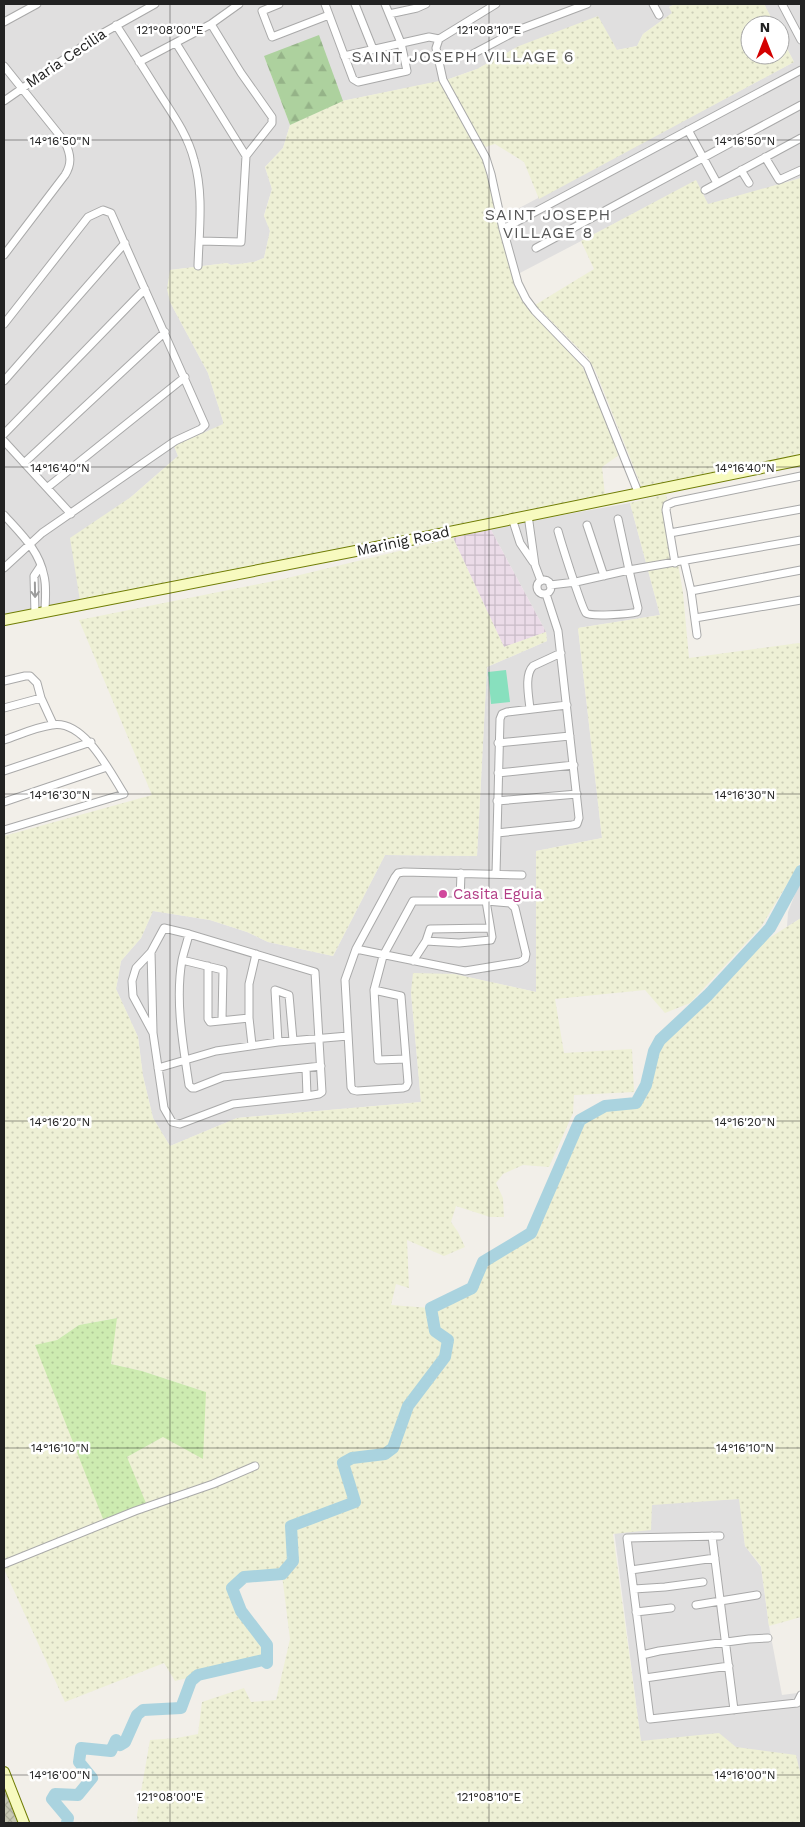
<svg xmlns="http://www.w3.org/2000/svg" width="805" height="1827" font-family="'Work Sans',sans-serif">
<defs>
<pattern id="industrial-grid" width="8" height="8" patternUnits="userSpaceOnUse" patternTransform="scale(1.25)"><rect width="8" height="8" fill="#ebdbe8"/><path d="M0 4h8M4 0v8" fill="none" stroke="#c9bcc7"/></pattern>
<pattern id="construction-cross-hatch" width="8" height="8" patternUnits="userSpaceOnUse" patternTransform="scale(1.25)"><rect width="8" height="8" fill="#c7c7b4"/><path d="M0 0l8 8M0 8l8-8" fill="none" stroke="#abab9a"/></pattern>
<pattern id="farmland-dots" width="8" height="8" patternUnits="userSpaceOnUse" patternTransform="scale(1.25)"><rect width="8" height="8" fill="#eef0d5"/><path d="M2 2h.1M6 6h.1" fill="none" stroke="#ccceb7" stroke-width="1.8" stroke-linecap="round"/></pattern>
<pattern id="grass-dots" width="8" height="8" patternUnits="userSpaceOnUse" patternTransform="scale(1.25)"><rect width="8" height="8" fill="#cdebb0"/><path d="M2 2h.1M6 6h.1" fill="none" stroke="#b0c997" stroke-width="1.8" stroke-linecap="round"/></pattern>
<pattern id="forest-firs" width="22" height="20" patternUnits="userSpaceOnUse" patternTransform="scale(1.25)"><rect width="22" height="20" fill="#add19e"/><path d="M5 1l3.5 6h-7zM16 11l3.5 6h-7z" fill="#95b388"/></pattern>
</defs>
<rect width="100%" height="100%" fill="#f2efe9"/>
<path fill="#e0dfdf" d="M4,4h671l-6,3 4,6 -30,21 -6,12 -20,4 -98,-4 -42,23 -31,11 -104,21 -78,-45 26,69 -7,23 -18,19 7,22 -8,26 6,16 -6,27 -10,4 -23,3 -4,-2 -57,7v32l38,71 15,48v4l-49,21 4,10 -47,41 -51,104 -76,14z
M764,4h37v174l-93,27 -12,-24 -178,93 -14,-58 290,-154 -14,-27v-10h-5z
M630,503l30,112 -82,13 24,210 -66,13v141l-82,-18 -43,18 10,110 -184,16 -67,28 -17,-28 -10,-42 -5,-39 -22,-48 5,-28 20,-23 12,-27 57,9 37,12 21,10 65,14 52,-101 92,1 10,-189 60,-26 -1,-9 -56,-104z
M801,879v39l-14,9 1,-15z
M740,1499l5,47 16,21 8,59 13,69 15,-2 4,2v81l-160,-33 -27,-213 36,-28z"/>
<path fill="url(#industrial-grid)" d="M490,528l56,104 -42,15 -51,-109z"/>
<path fill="url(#construction-cross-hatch)" d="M4,1785l15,38h-15z"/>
<path fill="url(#farmland-dots)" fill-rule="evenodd" d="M675,4h89l11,21h-25v30h30v-20l14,27 -255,137 -15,-37 -29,-18 -10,3 -39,-67 31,-11 42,-23 79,-30 19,34 20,-4 6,-12 29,-21 -3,-6z
M439,81l45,81 4,10 11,56 16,58 7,15 10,13 47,46 13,26 27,69 -17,12 3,28 -525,106 -10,-63 61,-41 47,-41 -4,-10 49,-22v-3l-15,-48 -38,-71 -3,-13 3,-19 57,-7 4,2 23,-3 10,-4 6,-27 -6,-15 8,-27 -7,-22 18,-19 7,-23 52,-24z
M801,178v278l-159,32 -46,-116 -8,-14 -53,-53 59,-36 -13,-28 115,-61 12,24z
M666,494l17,99 6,65 110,-15 2,1v217l-40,66 -71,76 -25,10 -20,-23 -90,9 9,54 68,-4 2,43 -60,3 -1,18 -24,54 -26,-2 -20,9 -7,9 7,15 1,19h-14l-34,-11 -5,16 7,10 7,15 -21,9 -37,-16 2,48 -13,-4 -5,21 40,3 41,-20 11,-26 48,-29 49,-113 25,-14 31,-3 10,-18 8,-34 31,-26 76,-82 40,-25v699l-32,9 -8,-60 -16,-20 -6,-47 -87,6 -1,25 -38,4 28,207 78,-8 17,14 60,8 5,21v47h-663l-1,-8 13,-75 27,-2 21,-4 4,-32 42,-14 7,14 25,-2 14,-61 -8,-64 -37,2 -13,11 9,23 26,34v18l-5,-3 -87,21 -11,-18 -99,39 -61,-133v-733l148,-41 -73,-175 200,-40 174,-42 51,109 42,-15 1,9 -60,26 -10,189 -92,-1 -52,101 -65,-14 -21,-10 -37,-12 -57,-9 -12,27 -20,23 -5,28 22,48 5,39 10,42 17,28 67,-28 184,-16 -10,-110 2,-19 41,1 82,18v-141l66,-13 -24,-210 82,-13 -30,-112zM116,1318l-5,46 31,7 64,21 -43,45 -36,20 20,51 -111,-162 21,-6 22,-15z"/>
<path fill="url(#grass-dots)" d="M117,1318l-6,46 31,7 64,21 -3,67 -40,-22 -36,20 21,51 -43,16 -70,-179 22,-5 22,-15z"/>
<path fill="url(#forest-firs)" d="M319,35l24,66 -53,24 -26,-69z"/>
<path fill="#88e0be" d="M506,670l4,32 -19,2 -3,-32z"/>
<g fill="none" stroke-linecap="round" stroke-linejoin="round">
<path stroke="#aad3df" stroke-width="12" d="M67,1823l1,-5 -16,-19 3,-5 23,1 14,-17 -13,-16 2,-14 30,3 5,-11 4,5 5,-3 12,-27 6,-5 38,-2 10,-27 7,-6 65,-15 4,3v-18l-26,-34 -9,-23 12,-11 38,-3 11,-13 -2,-35 64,-24 -12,-39 9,-5 33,-4 8,-6 15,-42 37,-49 3,-17 -13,-9 -4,-23 41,-20 11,-26 48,-29 49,-113 25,-14 31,-3 10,-18 8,-34 6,-11 48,-45 62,-67 31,-57"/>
<defs>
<path id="street" d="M279,4l-17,7 10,26 57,-22
M325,4l28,75 5,3 49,-11 -6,-28 -16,-39
M355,4l18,45
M496,4l-57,35 -3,9 7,32 43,78 5,16 12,55 15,54 8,16 9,12 52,54 51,127
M653,4l6,11
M782,4l19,36
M389,14l28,-6 9,-4
M4,22l33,-18
M116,25c15,23 30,47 45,71 13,20 27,40 33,64 10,34 5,71 4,106
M176,43l70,113
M344,56l85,-19 10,2
M469,56l49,-26 69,-26
M139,62l72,-38 28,-20
M4,66l61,76c6,13 7,22 0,33l-61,80
M4,101l92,-64 59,-33
M688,130l29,53
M765,157l14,23 22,-10
M741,170l8,13
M705,190l96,-52
M503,229l298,-159
M199,241l42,1 5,-86 26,-33v-6l-31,-44 -30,-49
M536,248l265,-143
M4,324l84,-107 15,-7 8,3 94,212 -4,4 -26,12 -133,92 -38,35
M4,381l121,-138
M4,434l141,-145
M4,441l67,73
M24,463l141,-131
M48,487l137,-110
M4,515c17,19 35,35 40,61 3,11 1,25 1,36
M528,515l7,50 6,16
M512,518l8,25 13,19
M618,519l11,51 172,-30
M587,525l17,51
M670,533l131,-24
M684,561l7,30 6,44
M675,563l-9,-53 1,-5 7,-3 127,-26
M537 587a7 7 0 1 1 14 0a7 7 0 1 1-14 0Z
M550,585l26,-3 53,-12 9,38 -1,4c-7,2 -47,5 -51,1 -4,-4 -25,-71 -28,-82
M691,591l110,-21
M35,614l-1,-38 6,-9
M695,618l106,-18
M4,681l21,-5h5l7,7 4,15
M4,708l37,-10 12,26
M530,709c-1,-12 -6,-34 3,-43l28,-13
M4,740c15,-5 32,-13 48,-15 32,-6 58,47 72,69l-120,36
M498,743l72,-7
M4,771l87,-29
M498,773l76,-8
M497,801l80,-7
M4,802l103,-35
M497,833l75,-8 5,-1 2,-6 -21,-187 -12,-37
M496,874l4,-155 2,-5 5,-2 60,-7
M460,900l1,-27
M164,928l25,6 126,38 7,120 -3,2 -12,2 -74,8 -53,20 -8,-2 -8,-14 -11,-75 -20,-37 -1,-15 4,-13 15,-16z
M189,934c-2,9 -5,17 -7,26 -7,41 1,85 7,125l3,3h3l28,-11 98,-11
M426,941l33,2 32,-3 1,-3 -6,-36
M356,949l109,22 55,-9 5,-3 1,-5 -11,-46 -5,-5 -24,-2h-73l-30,55 -9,34 4,70 28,-1
M151,952l2,80
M182,960l41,10 -1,50
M413,961l13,-20 4,-12 60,-1
M208,966v53l2,3 39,-4 3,27
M374,990l27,6 7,87 -2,4 -3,1 -46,3 -4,-1 -2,-3 -6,-107 11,-31 39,-72 3,-4 6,-1 118,3
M249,1018v-34l7,-30
M278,1042l-3,-52 14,5 4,45
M158,1068l58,-17 62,-9 70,-6
M306,1068l1,28
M712,1536l22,174
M720,1536l-93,2 23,181 147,-16
M4,1564l131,-53 78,-27 42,-18
M631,1570l84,-12
M634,1589l31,-2 38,-5
M696,1605l61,-10
M636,1612l35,-4
M642,1655l17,-4 90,-12 19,-1
M645,1678l84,-12
M797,1703l4,-8"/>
<path id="secondary" d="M4,620l367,-72 430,-88
M4,1772l20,51"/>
</defs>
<use href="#street" stroke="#a9a9a9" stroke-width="9"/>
<use href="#secondary" stroke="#707d05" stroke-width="12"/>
<use href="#street" stroke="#fff" stroke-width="7"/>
<use href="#secondary" stroke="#f7fabf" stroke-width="10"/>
</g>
<defs><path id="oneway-shaft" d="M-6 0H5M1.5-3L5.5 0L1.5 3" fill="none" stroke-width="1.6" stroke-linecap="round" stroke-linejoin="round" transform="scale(1.25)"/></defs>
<use stroke="#9c9c9c" href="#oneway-shaft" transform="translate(35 590) rotate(89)"/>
<path fill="none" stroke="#222" stroke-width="1" stroke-opacity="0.45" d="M170,4v1819M489,4v1819M4,140h797M4,467h797M4,794h797M4,1121h797M4,1448h797M4,1775h797"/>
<circle fill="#d1479c" stroke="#fff" stroke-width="2" cx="443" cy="894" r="5"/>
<g text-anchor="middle" stroke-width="5" stroke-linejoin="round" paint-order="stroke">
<g font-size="15" fill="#222" stroke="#fff">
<text transform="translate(66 58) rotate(-34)" y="5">Maria Cecilia</text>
<text transform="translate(403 541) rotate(-12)" y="5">Marinig Road</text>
</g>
<g font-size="15" fill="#b23c85" stroke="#fff" text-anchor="start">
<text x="453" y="899">Casita Eguia</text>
</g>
<g font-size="16" letter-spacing="1" fill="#555" stroke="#fff">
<text x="463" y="62">SAINT JOSEPH VILLAGE 6</text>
<text x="548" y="220">SAINT JOSEPH<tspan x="548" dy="18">VILLAGE 8</tspan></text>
</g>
</g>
<g font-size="12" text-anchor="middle" fill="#222" stroke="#fff" stroke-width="5" stroke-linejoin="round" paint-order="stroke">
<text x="170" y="34">121°08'00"E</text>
<text x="489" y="34">121°08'10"E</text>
<text x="60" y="145">14°16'50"N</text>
<text x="745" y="145">14°16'50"N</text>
<text x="60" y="472">14°16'40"N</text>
<text x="745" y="472">14°16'40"N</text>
<text x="60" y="799">14°16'30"N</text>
<text x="745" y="799">14°16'30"N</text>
<text x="60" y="1126">14°16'20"N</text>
<text x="745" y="1126">14°16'20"N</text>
<text x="60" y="1452">14°16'10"N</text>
<text x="745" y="1452">14°16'10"N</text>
<text x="60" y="1779">14°16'00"N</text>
<text x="745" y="1779">14°16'00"N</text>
<text x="170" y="1801">121°08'00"E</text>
<text x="489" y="1801">121°08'10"E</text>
</g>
<rect width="805" height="1827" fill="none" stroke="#222222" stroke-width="10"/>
<g transform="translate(765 40)"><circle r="24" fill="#ffffff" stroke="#a7a7a7"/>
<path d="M0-4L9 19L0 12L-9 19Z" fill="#d40000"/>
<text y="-8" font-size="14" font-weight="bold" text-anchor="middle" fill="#222222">N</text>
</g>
</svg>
